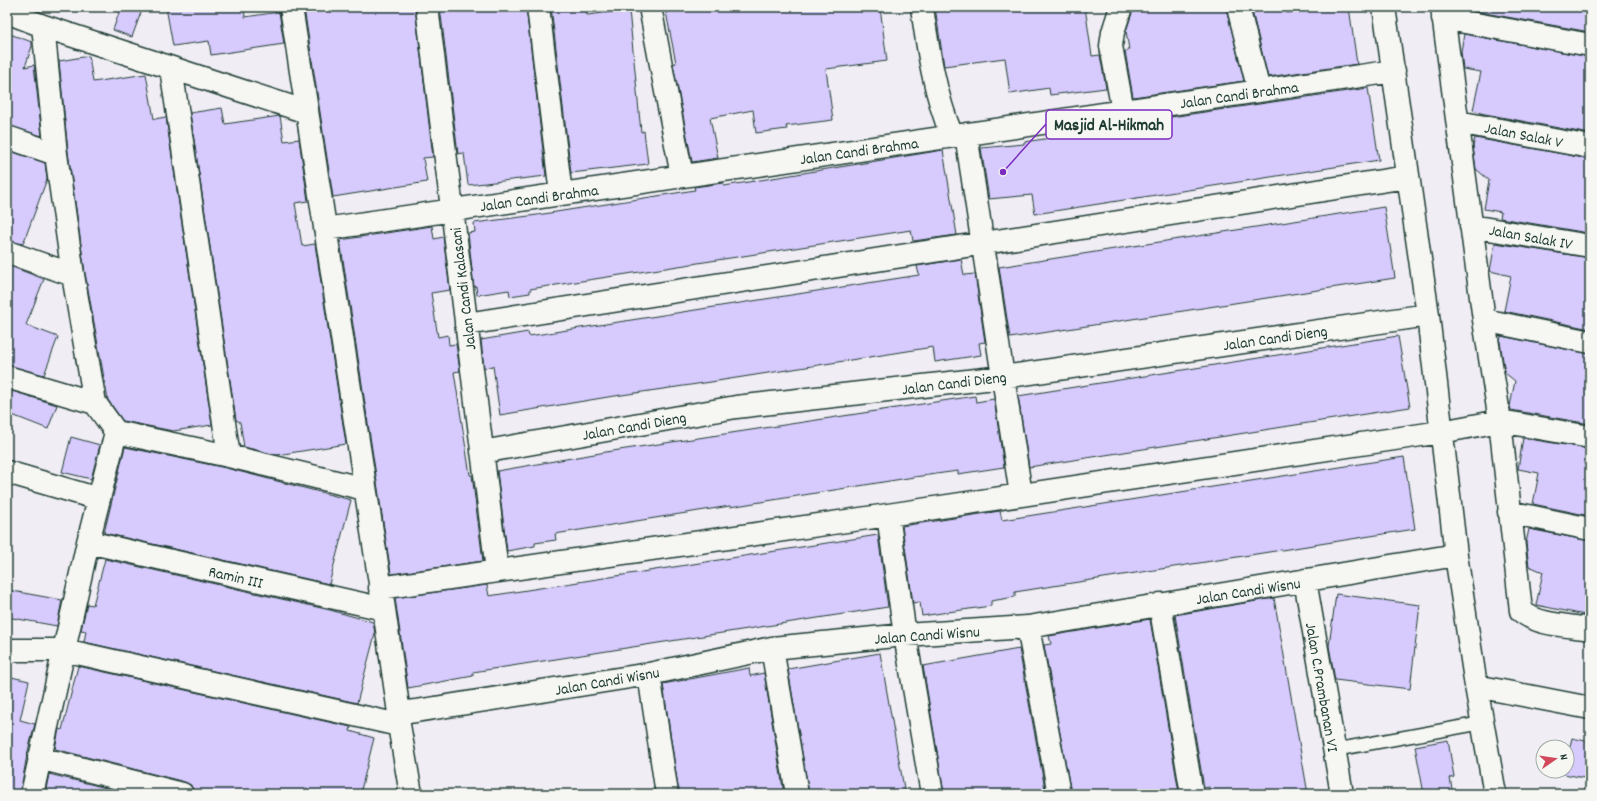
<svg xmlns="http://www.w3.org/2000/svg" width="1597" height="801" font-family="Dekko,sans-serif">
<rect width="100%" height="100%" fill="#f0edf4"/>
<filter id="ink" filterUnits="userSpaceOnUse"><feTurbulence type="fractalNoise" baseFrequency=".025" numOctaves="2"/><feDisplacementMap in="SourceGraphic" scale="8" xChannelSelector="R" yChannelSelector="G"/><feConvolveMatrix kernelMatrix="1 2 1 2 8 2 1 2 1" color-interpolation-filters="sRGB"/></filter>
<g filter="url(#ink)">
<path fill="#d7cafd" stroke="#1f3d34" d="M121,7h22l-11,30 -19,-7z
M166,7h78l1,10 34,-5 5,32 -73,11 -2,-14 -36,5z
M308,7h107l18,150 -10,1 4,24 -94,15 -29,-189z
M440,7h86l20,169 -78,9 -4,-32 -6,1z
M551,7h35l1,8 42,-5 12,122 3,-1 4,33 -77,9z
M665,7h215l7,54 -61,8 7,51 -47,6 1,3 -31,4 -3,-23 -43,8 8,40 -26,4 -19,-98 3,-1z
M935,7h150l7,49 8,-1 6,33 -56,7 -1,-7 -39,6 -5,-36 -61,8z
M1151,7h75l18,74 -111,16 -8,-46 4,-1 -3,-19 7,-21z
M1251,7h36v6l41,-6h21l8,57 -89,13z
M1469,7h121v25l-122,-22z
M7,33l25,9v4l-7,21 9,-2 8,71 -35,-11z
M1464,34l126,23v77l-110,-21v-1l-7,-2 8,-38 -18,-3 -2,-18z
M89,56l4,26 53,-8 8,45 12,-2 46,308 -39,6 -50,-10 -15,-21 -23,-127 -17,-121 -9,-91z
M1368,88l11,72 -344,54 -3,-19 -43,4 -8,-51 43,-4v-2l107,-16 -1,-3z
M222,108l3,16 55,-8 4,25 15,-2 9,62 -13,2 7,43 13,-2 31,200 -69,11 -33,-8 -4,-25 -4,-2 -46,-307z
M1475,138l115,21v61l-2,13 -88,-15 1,-6 -17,-3 5,-29 -13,-11 -3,-23z
M7,150l38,13 2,16 -24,65 -16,-4z
M943,150l14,85 -44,6 -2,-11 -381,59v4l-20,3 -1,-6 -32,5 -1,-9 -2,1 -6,-54 7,-1 -1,-9 63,-8 158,-25 -1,-3 29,-4 1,3z
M1384,207l11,71 -385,60 -11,-71z
M432,226l2,13 9,-2 7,53 -19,3 7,44 10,-2 1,10 7,-1 4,27 -6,1 16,103h2l11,86 -92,13 -51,-334z
M1495,243l95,15v71l-86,-18 7,-35 -21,-5z
M961,259l3,16 11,-1 10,68 -6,1 2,12 -46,7 -2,-15 -222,35 -103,15 -108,18 -7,-49 -9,2 -3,-28 47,-8 1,4 390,-61 -2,-9z
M7,265l37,14 -18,46 32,12 -14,38 -37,-10z
M1398,336l12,71 -381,60 -11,-71z
M1501,336l89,18v70l-79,-14 -1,-4 5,-25 -10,-8 -5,-31z
M12,391l45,14 -9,24 -41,-16v-10z
M975,396l1,6 18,-3 10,68 -46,7v-3l-44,6 -184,30v-1l-175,28 1,6 -21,3v3l-28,5 -10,-80 109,-19z
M71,437l29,8 -9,34 -29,-7z
M1523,438l67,11v67l-57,-12 6,-31 -21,-4z
M125,447l101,21 125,32 -22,84 -225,-51z
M1404,457l11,72 -400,63v5l-24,4v5l-36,5 -33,5 -2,-14 -7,1 -11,-77 98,-15 2,9z
M1529,529l61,12v75l-54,-11 7,-33 -14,-6 -3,-23z
M878,535l10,72 -415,65v4l-65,12 -13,-90 92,-13 2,11z
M105,559l225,51 43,12 2,12 -18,69 -273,-61 2,-11 -5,-1 6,-26 6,1z
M7,590l55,10 -5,26 -50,-9z
M1336,594l84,11 -10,84 -75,-9 -6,-34z
M1274,598l34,196h-98l-1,-7 -5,1 -29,-173z
M1150,619l29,174 -8,1h-100l-27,-149 7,-1 -2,-8z
M1019,649l27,145h-102l-21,-128z
M880,653l25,141h-96l-21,-125z
M78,666l273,61 -1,4 24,7 -14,56h-166l-3,-9 -6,-3 -130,-33 4,-20 3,1z
M749,668l1,8 14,-3 20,121h-105l-16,-110z
M7,676l22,5 -9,39 15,4 -8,31 -7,39 -13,-2z
M1572,738l18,4v37l-26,-5v-3h3v-12z
M1448,740l6,37 -4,1 3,16h-29l-9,-48z
M49,774l82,20h-86z"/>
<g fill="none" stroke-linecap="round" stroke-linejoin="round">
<defs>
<path id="service" d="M1334,750l148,-27"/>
<path id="minor" d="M291,7l93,602 15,104v12l12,69
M427,7l70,564
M538,7l23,187
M650,7l32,169
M922,7c6,44 13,88 30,129
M1121,7l-8,25 -2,14 12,65
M1238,7l21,84
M1384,7l44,308 28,240 20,131 114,22
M1442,7l42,313 16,101 21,190c18,15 47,14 69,18
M7,12l36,14 264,86
M1443,18l147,27
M43,26l13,128 17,121 22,128 21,29
M171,68l58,388
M1458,122l132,25
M966,134l55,361
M7,137l49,17
M1471,226l119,20
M325,229l1069,-158
M7,252l66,23
M1484,320l106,22
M466,324l941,-147
M7,377l88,26
M482,452l254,-45 267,-30 425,-62
M7,472l92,27
M1509,512l81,17
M888,515l17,120 27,159
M88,542l296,67
M1305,580l37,214
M380,588l508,-73 553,-83 59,-11 90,16
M1160,604l32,190
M1028,627l31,167
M772,648l25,146
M7,650h57l335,75
M649,674l18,120
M1476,686l19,108
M399,713l17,-2 233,-37 123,-26 133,-13 123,-8 428,-72
M39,758l143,36
M32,794l56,-252 28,-110 113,24 136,33"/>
</defs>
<use href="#service" stroke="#1f3d34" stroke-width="15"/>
<use href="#minor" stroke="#1f3d34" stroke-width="25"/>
<use href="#service" stroke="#f6f6f2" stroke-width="12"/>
<use href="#minor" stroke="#f6f6f2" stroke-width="22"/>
</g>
</g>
<g text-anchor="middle" stroke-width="3.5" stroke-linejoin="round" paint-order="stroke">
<g font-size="16" fill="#1f3d34" stroke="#f6f6f2">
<text transform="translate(1239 94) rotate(-8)" y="6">Jalan Candi Brahma</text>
<text transform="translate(1524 134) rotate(11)" y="6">Jalan Salak V</text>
<text transform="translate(859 150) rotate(-8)" y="6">Jalan Candi Brahma</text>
<text transform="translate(539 197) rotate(-8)" y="6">Jalan Candi Brahma</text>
<text transform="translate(1531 236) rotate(10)" y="6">Jalan Salak IV</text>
<text transform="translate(462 289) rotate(-97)" y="6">Jalan Candi Kalasani</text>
<text transform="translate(1275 337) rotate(-8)" y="6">Jalan Candi Dieng</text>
<text transform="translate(954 382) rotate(-7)" y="6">Jalan Candi Dieng</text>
<text transform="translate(634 425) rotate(-10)" y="6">Jalan Candi Dieng</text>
<text transform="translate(236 576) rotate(13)" y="6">Ramin III</text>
<text transform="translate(1248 590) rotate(-9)" y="6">Jalan Candi Wisnu</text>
<text transform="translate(927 634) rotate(-4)" y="6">Jalan Candi Wisnu</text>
<text transform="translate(607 680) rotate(-10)" y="6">Jalan Candi Wisnu</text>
<text transform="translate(1323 687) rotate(80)" y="6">Jalan C.Prambanan VI</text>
</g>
</g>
<path fill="none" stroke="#7b2cbf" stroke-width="1.5" d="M1003 172L1046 124"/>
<circle fill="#7b2cbf" stroke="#f6f6f2" stroke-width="1.5" cx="1003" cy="172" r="4"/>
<rect fill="#f6f6f2" stroke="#7b2cbf" stroke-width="1.5" x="1046" y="110" width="126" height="29" rx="4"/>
<g font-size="17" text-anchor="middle" font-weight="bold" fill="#1f3d34">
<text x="1109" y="130">Masjid Al-Hikmah</text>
</g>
<rect width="1597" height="801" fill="none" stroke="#f6f6f2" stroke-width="24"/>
<rect x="12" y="12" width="1573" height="777" fill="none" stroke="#1f3d34" stroke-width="1.5" filter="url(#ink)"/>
<g transform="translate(1555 759) rotate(77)"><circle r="19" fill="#f6f6f2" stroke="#a0aca6"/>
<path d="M0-3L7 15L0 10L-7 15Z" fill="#d1495b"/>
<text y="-6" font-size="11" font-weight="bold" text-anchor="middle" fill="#1f3d34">N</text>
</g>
</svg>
